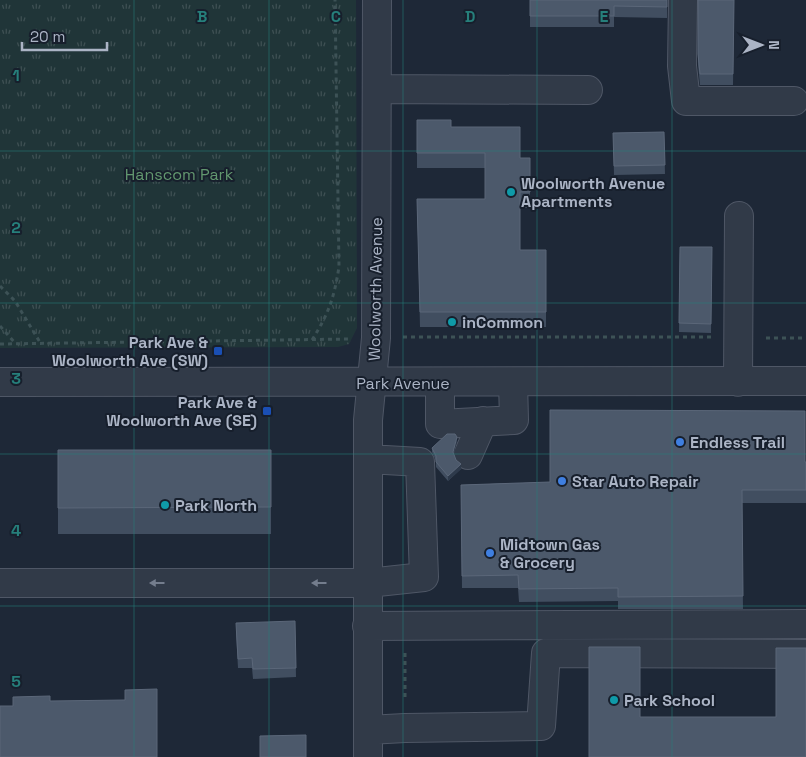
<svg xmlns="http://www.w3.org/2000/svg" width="806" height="757" font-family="'Space Grotesk',sans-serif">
<defs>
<pattern id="park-tufts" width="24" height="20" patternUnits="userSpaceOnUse" patternTransform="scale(1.25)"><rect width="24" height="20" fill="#203538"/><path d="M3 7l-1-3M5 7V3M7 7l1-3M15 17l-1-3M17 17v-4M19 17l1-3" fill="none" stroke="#3e5053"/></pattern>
</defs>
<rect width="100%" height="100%" fill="#1e2837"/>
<path fill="url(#park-tufts)" d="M0,0h356l1,328 -8,16 -11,3 -338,1z"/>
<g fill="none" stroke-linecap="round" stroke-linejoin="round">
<defs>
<path id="minor" d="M683,0l-1,66 4,35h108
M377,89l211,1
M0,382l806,-1
M738,382l1,-166
M440,383v41l74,-4 -1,-38
M468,455l15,-34
M0,583h368l56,-6 -4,-115 -52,-3
M367,626l439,-2
M368,730l37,-2 136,-2 5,-73 260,1
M368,757v-337l8,-82 1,-338"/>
</defs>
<use href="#minor" stroke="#4f5766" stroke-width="30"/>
<path stroke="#3d5256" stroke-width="3" stroke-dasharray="4 4" stroke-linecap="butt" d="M0,286l15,15 26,43
M0,326l16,18
M403,337h309
M766,338h40
M312,340c17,-27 22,-42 27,-73l-4,-267
M0,344l349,-5
M405,653v47"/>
<use href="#minor" stroke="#313a48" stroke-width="28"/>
</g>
<path fill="#414e60" d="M530,0h137v18l-53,-1v10h-84z
M698,0h36l-1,85h-33l-2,-20z
M417,120l34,7 69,31h10v50h-10v42h26v77h-126l-3,-128h68v-31h-68z
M664,132l1,42 -51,1 -1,-42z
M680,247h32l-1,86 -32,-1z
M457,441l-4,13 8,15 -13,12 -12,-14v-6l-4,-9v-4z
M58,450h213v84h-213z
M806,462v41h-64l1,106h-125v-8l-99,1 -1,-14h-56l-1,-103 89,-3z
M295,621l1,56 -43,2 -1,-11h-14l-2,-36z"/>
<path fill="#2e3a4b" d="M457,437v4l-4,16v-5z
M461,464v5l-13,12v-5z"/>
<path fill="#4c596b" stroke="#5b6779" d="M530,0h137v7l-53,-1v10h-84z
M698,0h36l-1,74h-33l-2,-20z
M417,120h34v7h69v31h10v34h-10v58h26v62h-126l-3,-113h68v-46h-68z
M664,132l1,33 -51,1 -1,-33z
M680,247h32l-1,77 -32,-1z
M550,410l255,1v51h1v28h-64l1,106 -125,1v-9l-99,1 -1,-14 -56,1 -1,-91 89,-3z
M447,434h8l2,3 -4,15 3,8 5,4 -13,12 -12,-14v-6l-4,-8z
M58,450h213v57l-213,1z
M295,621l1,47 -43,1 -1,-11 -14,1 -2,-36z
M589,647h51v70h136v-69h30v109h-217z
M157,689v68h-157v-51h13v-9l37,-1v5l75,-1v-10z
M306,735v22h-46v-21z"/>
<defs><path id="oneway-solid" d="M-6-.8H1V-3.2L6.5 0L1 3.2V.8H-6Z" transform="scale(1.25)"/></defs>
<g fill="#747d8d">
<use href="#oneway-solid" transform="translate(157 583) rotate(180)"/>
<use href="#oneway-solid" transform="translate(319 583) rotate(180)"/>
</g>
<path fill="none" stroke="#267f7b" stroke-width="1" stroke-opacity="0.55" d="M134,0v757M269,0v757M403,0v757M537,0v757M672,0v757M0,151h806M0,303h806M0,454h806M0,606h806"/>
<g fill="#0f9aa8" stroke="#171f2c" stroke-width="2">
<circle cx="511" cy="192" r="5"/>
<circle cx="452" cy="322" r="5"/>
<circle cx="165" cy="505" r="5"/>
<circle cx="614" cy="700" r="5"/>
</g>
<g fill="#1a4fb4" stroke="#171f2c" stroke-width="2">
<rect x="213" y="346" width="10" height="10" rx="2.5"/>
<rect x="262" y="406" width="10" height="10" rx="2.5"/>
</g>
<g fill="#3f7fe0" stroke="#171f2c" stroke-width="2">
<circle cx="680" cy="442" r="5"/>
<circle cx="562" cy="481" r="5"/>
<circle cx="490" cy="553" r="5"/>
</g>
<g text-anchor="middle" stroke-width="4" stroke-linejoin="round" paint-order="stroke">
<g font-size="16" fill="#62976f" stroke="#171f2c">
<text x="179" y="180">Hanscom Park</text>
</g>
<g font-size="16" font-weight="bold" fill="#abb4c5" stroke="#171f2c" text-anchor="start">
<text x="521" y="189">Woolworth Avenue<tspan x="521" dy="18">Apartments</tspan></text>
<text x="462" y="328">inCommon</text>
<text x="208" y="348" text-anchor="end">Park Ave &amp;<tspan x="208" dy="18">Woolworth Ave (SW)</tspan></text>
<text x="257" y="408" text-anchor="end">Park Ave &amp;<tspan x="257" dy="18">Woolworth Ave (SE)</tspan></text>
<text x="690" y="448">Endless Trail</text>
<text x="572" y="487">Star Auto Repair</text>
<text x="175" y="511">Park North</text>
<text x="500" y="550">Midtown Gas<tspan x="500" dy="18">&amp; Grocery</tspan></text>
<text x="624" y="706">Park School</text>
</g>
<g font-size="16" fill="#abb4c5" stroke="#171f2c">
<text transform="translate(375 289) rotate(-89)" y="6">Woolworth Avenue</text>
<text x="403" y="389">Park Avenue</text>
</g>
</g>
<g font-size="16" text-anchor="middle" font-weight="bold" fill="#267f7b" stroke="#171f2c" stroke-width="4" stroke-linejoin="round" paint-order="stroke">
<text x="202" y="22">B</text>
<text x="336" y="22">C</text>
<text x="470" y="22">D</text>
<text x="604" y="22">E</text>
<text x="16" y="81">1</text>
<text x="16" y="233">2</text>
<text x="16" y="384">3</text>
<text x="16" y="536">4</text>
<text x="16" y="687">5</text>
</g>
<g transform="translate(761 45) rotate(90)" stroke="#171f2c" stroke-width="4" paint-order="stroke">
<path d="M0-4L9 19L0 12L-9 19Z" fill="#abb4c5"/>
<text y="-8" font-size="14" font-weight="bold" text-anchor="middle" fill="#abb4c5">N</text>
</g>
<path d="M22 42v8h85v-8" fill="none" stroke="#abb4c5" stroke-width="2.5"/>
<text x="30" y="42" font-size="15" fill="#abb4c5" stroke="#171f2c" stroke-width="4" paint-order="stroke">20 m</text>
</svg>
